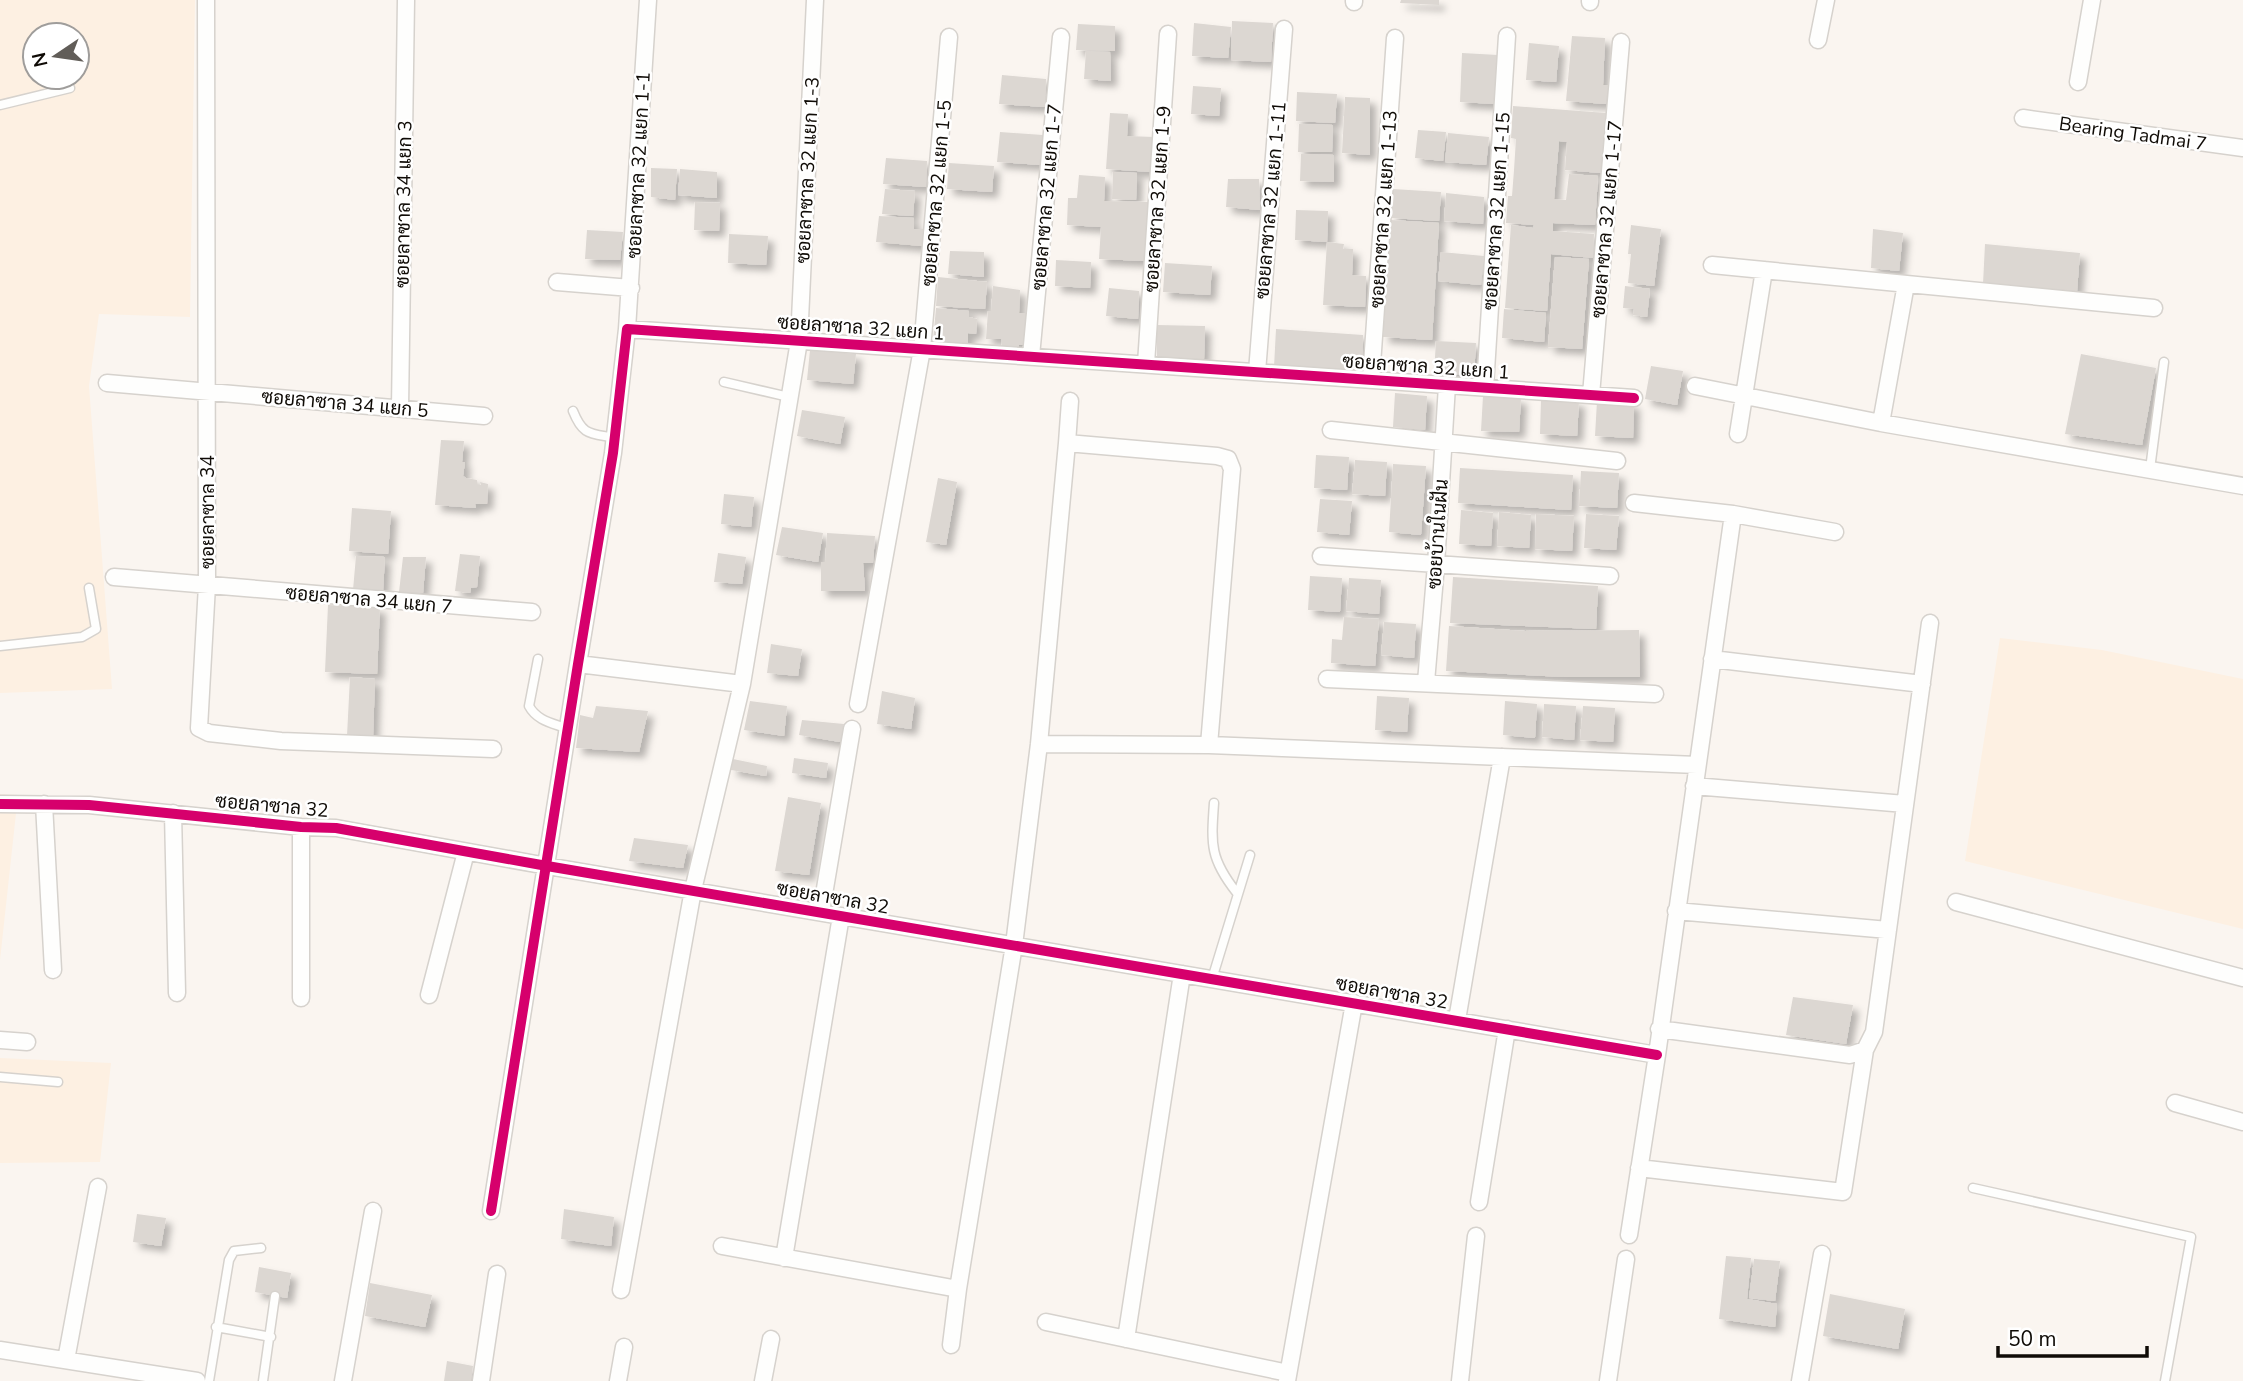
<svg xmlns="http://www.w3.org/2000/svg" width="2243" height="1381" font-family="'Nunito Sans',Sarabun,sans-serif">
<defs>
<filter id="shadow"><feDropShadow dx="6" dy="6" stdDeviation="3.5" flood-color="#0004"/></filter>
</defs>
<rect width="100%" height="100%" fill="#faf5f0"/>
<path fill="#fdf0e2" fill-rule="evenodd" d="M0,0h195l-5,317 -91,-3 -10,72 23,303 -112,4zM35,35h42v42h-42z
M2000,638l102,12 141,29v250l-278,-68z
M0,794l18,1 -18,165z
M0,1058l111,5 -11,99 -100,1z"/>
<path fill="#dcd7d2" filter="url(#shadow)" d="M1401,0h38v5l-39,-2z
M1232,21l41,2 -2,39 -40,-2z
M1194,23l37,4 -3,31 -36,-2z
M1078,24l37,2v25l-39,-1z
M1572,36l33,2 -2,47h5l-2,19 -40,-3z
M1529,43l30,3 -3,36 -30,-2z
M1086,51l24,1 1,29 -27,-2z
M1462,53l36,2 -3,49 -35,-2z
M1002,75l44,4 -1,28 -46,-3z
M1193,86l28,2 -2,28 -28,-2z
M1297,92l40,2 -2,29 -39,-2z
M1345,97l25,1v57l-28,-2z
M1513,106l93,7 -5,60 -36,-3 2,-28 -8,-1 -5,58 12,1 3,-26 29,2 -3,49 -42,-2v8l41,3 -1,24 -42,-4 -4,57 -42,-3 6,-83 22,3 1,-3 -28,-2 2,-27h4l2,-26 2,-31 -5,-1z
M1110,113l18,1 -1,22 27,1 -2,35 -46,-3z
M1299,124l34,1 -1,27h-34z
M1418,130l28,2 -3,29 -28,-3z
M1000,132l43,3 -2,30 -44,-3z
M1448,133l41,4 -3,28 -41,-3z
M1301,154l33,1v27l-34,-1z
M886,158l41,3 -1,26 -43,-3z
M949,163l45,3 -2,26 -45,-3z
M651,168l26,1 -2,31 -24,-3z
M680,169l37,3v26l-39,-3z
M1113,172l24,1 -1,27 -24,-1z
M1079,175l26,2 -1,24 46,1 -5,59 -46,-2 2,-32 -34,-2 1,-27h9z
M1228,179h31l1,31 -34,-3z
M885,189l30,2 -2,25 -31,-2z
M1393,189l48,3 -2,29 -48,-3z
M1446,193l38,4 -1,27 -39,-3z
M695,202l25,1 -1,28 -25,-1z
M1296,210l32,1 -1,31 17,2 -1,5h10l-1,26 14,1 -1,31 -42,-2 4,-63 -32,-2z
M879,216l35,2v11h9l-1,17 -46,-4z
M1391,220l48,3 -7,117 -49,-3z
M1631,225l30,4 -7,57 -26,-3 3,-29h-3z
M1873,229l30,4 -4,38 -28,-3z
M587,230l36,2 -3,28 -35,-1z
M729,234l39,2 -2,29 -38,-2z
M1985,244l95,9 -3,38 -94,-7z
M950,251l34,1v25l-36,-3z
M1441,252l43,4 -3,29 -43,-4z
M1555,257l34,2 -7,90 -34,-2z
M1056,260l35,2 -1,26 -35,-2z
M1165,263l47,3 -2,29 -47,-3z
M938,277l49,5 -2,27 -49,-3z
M993,286l27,4 -1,23h9l-1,32h-8l-1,3 -16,-2 -1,-7h-15l2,-28h3z
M1625,286l25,3 -3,28 -14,-2 1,-6 -11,-1z
M1109,288l30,3 -1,28 -32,-3z
M936,308l33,3v6l8,2 -1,15 -8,-1v11l-35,-3z
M1504,309l42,4 -2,29 -42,-4z
M1157,325l48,1 -1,33 -47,-2z
M1276,329l87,6 -1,37 -88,-5z
M1436,341l40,2 -2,32 -40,-2z
M810,350l46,4 -3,30 -46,-4z
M2081,354l75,14 -14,77 -77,-11z
M1651,366l32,5 -6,34 -32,-6z
M1395,393l32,3 -2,34 -32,-3z
M1483,396l38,2 -2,34 -38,-1z
M1541,399l38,2 -2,35 -37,-2z
M1597,401l37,2 -1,35 -38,-2z
M802,410l43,7 -5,27 -43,-8z
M441,440l23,1 -2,21h3l-2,14 3,2 11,2 1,5h3l-1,-3 8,2 -1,20h-12l1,4 -41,-3z
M1316,455l33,2 -2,33 -33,-2z
M1355,460l32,2 -2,34 -33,-2z
M1393,464l33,2 -5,69 -32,-3z
M1460,468l113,7 -2,35 -113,-7z
M1581,471l38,2 -2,35 -38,-2z
M938,478l19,4 -11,63 -20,-3z
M724,494l30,3 -3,30 -30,-3z
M1320,499l32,2 -3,34 -32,-3z
M352,508l39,3 -3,43 -39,-3z
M1461,510l32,3 -2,33 -32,-2z
M1499,512l32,3 -2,33 -32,-2z
M1536,514l38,2 -2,35 -37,-2z
M1586,514l33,2 -3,34 -32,-2z
M782,527l41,6 -5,29 -42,-7z
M827,533l48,3 -2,27h-10l2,28h-44v-29h4z
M718,553l28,4 -4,27 -28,-2z
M460,554l20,2 -3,31 -6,1 -1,5 -15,-2z
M356,556l29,1 -2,34 -30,-1z
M403,557h23l-3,36 -24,-1z
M1310,576l32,2 -2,34 -32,-2z
M1453,577l145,9 -2,43 -146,-6z
M1349,578l32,2 -2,34 -33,-3z
M328,605l52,2 -3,67 -52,-2z
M1344,617l35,2 -4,47 -44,-3 1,-24 10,1z
M1384,622l32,2 -2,34 -33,-3z
M1449,626l76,5 114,-1 1,47h-76l-118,-6z
M771,644l31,5 -4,27 -31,-3z
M350,677l25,2 -2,58 -26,-1z
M882,691l33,7 -4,31 -34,-5z
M1377,696l32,2 -2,34 -32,-2z
M750,701l37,5 -3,30 -40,-6z
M1505,701l32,3 -2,34 -32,-3z
M1544,704l32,2 -2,34 -32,-3z
M596,706l52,5 -9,41 -63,-4 4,-33 13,3z
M1583,706l32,2 -2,34 -33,-2z
M802,720l42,4 -4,18 -41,-7z
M794,758l34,5 -2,15 -34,-5z
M733,759l34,7 -1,10 -35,-6z
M788,797l33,6 -12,72 -34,-4z
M634,838l54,7 -5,23 -54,-7z
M1793,997l60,8 -7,39 -60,-9z
M564,1209l50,8 -3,29 -50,-7z
M137,1214l29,4 -5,28 -28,-4z
M1726,1256l25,2 -4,41 30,5 -2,23 -56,-8z
M1754,1259l26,2 -5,40 -26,-3z
M259,1267l32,6 -4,25 -32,-6z
M370,1283l62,12 -7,32 -60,-11z
M1830,1294l75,15 -7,40 -75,-13z
M447,1361l26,5 -2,15h-27z"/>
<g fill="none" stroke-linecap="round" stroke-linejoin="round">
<defs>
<path id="service" d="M0,105l70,-17
M724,382l65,15
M573,411c10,25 17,22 42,27
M2150,469l14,-107
M0,646l82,-9 14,-8 -7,-41
M538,659l-9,47c8,15 24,17 39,23
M1214,803c-3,42 -4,56 23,90
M1212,979l38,-124
M0,1077l58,5
M1973,1188l218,49 -26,144
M216,1327l55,10
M209,1381l20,-121 5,-9 27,-3
M263,1381l12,-85"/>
<path id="minor" d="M206,0l1,585 -8,143 10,5 72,8 212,8
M1354,2v-2
M1590,2v-2
M1818,40l8,-40
M2078,82l14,-82
M2023,118l220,30
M1712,265l442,43
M557,282l74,6
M627,329l21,-329
M1031,356l30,-319
M1146,364l22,-330
M1257,372l27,-343
M1371,379l24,-341
M107,383l377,33
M1695,386l186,37 362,63
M1485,387l22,-351
M1591,395l30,-353
M1070,401l-3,42 150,13 11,3 4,10 -23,276
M400,408l6,-408
M1881,423l25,-139
M1331,430l286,31
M1738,434l26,-164
M1634,503l99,11
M1321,556l289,20
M114,577l418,35
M1712,659l210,25
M578,664l164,20
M1327,679l328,15
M1426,682l10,-117 11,-180
M858,704l64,-355 27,-312
M1039,744l170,1 488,20
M1694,786l211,18
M0,804l89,1 212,22 35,1 211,38 1110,189
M44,804l9,166
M173,813l4,180
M301,827v171
M1956,902l287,76
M1676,911l212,19
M821,912l31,-183
M429,995l37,-143
M1457,1020l45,-263
M1659,1029l191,26 15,-5
M0,1040l27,2
M2175,1103l68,19
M1639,1168l204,24 22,-142 9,-18 56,-409
M1479,1202l28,-173
M491,1211l87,-547 35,-211 14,-124 1007,69
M1629,1235l28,-180 76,-541 102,18
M722,1246l236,43
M784,1258l57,-342
M621,1290l72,-400 49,-206 57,-343 16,-341
M1046,1322l242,51
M1126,1339l56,-365
M951,1345l7,-56 56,-344 25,-201 28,-301
M0,1350l197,31
M66,1360l32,-173
M343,1381l30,-170
M481,1381l16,-107
M618,1381l6,-34
M763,1381l8,-42
M1287,1381l67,-378
M1460,1381l16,-145
M1608,1381l18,-122
M1800,1381l22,-127"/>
</defs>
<use href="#service" stroke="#d6d2cd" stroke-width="11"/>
<use href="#minor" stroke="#d6d2cd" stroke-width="19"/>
<use href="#service" stroke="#fefefd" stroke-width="8"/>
<use href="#minor" stroke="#fefefd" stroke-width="16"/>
<defs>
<path id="cycleway" d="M0,804l89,1 212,22 35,1 211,38 1110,189
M491,1211l87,-547 35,-211 14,-124 1007,69"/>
</defs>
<use href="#cycleway" stroke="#fff" stroke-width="15"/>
<use href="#cycleway" stroke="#d6006c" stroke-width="10"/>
</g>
<g text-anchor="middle" stroke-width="5" stroke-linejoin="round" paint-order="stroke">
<g font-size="19" fill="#0f0b06" stroke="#fff">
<text transform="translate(2133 133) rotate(8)" y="7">Bearing Tadmai 7</text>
<text transform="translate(638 165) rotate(-87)" y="7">ซอยลาซาล 32 แยก 1-1</text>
<text transform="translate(807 170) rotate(-87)" y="7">ซอยลาซาล 32 แยก 1-3</text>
<text transform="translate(936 193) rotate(-85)" y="7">ซอยลาซาล 32 แยก 1-5</text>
<text transform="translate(1046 197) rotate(-85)" y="7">ซอยลาซาล 32 แยก 1-7</text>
<text transform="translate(1157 199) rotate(-86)" y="7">ซอยลาซาล 32 แยก 1-9</text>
<text transform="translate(1270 200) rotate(-85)" y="7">ซอยลาซาล 32 แยก 1-11</text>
<text transform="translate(403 204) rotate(-89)" y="7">ซอยลาซาล 34 แยก 3</text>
<text transform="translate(1383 209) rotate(-86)" y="7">ซอยลาซาล 32 แยก 1-13</text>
<text transform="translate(1496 211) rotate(-86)" y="7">ซอยลาซาล 32 แยก 1-15</text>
<text transform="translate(1606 219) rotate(-85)" y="7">ซอยลาซาล 32 แยก 1-17</text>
<text transform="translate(861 327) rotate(4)" y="7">ซอยลาซาล 32 แยก 1</text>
<text transform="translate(1426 366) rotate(4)" y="7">ซอยลาซาล 32 แยก 1</text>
<text transform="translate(345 403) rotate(5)" y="7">ซอยลาซาล 34 แยก 5</text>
<text transform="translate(207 512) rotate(-90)" y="7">ซอยลาซาล 34</text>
<text transform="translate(1437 534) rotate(-86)" y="7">ซอยบ้านในฝัน</text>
<text transform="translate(369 599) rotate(5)" y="7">ซอยลาซาล 34 แยก 7</text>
<text transform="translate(272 805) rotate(5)" y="7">ซอยลาซาล 32</text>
<text transform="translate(833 897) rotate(10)" y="7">ซอยลาซาล 32</text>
<text transform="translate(1392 992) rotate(10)" y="7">ซอยลาซาล 32</text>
</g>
</g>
<g transform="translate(56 56) rotate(257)"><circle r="33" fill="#ffffff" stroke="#9f9d9b" stroke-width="2"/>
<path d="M0-5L12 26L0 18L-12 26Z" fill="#615d58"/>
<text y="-10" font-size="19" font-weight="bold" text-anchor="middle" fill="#0f0b06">N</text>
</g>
<path d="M1998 1346v10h149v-10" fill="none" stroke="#0f0b06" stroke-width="3.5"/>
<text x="2008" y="1346" font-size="21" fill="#0f0b06" stroke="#ffffff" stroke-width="5" paint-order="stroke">50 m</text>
</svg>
